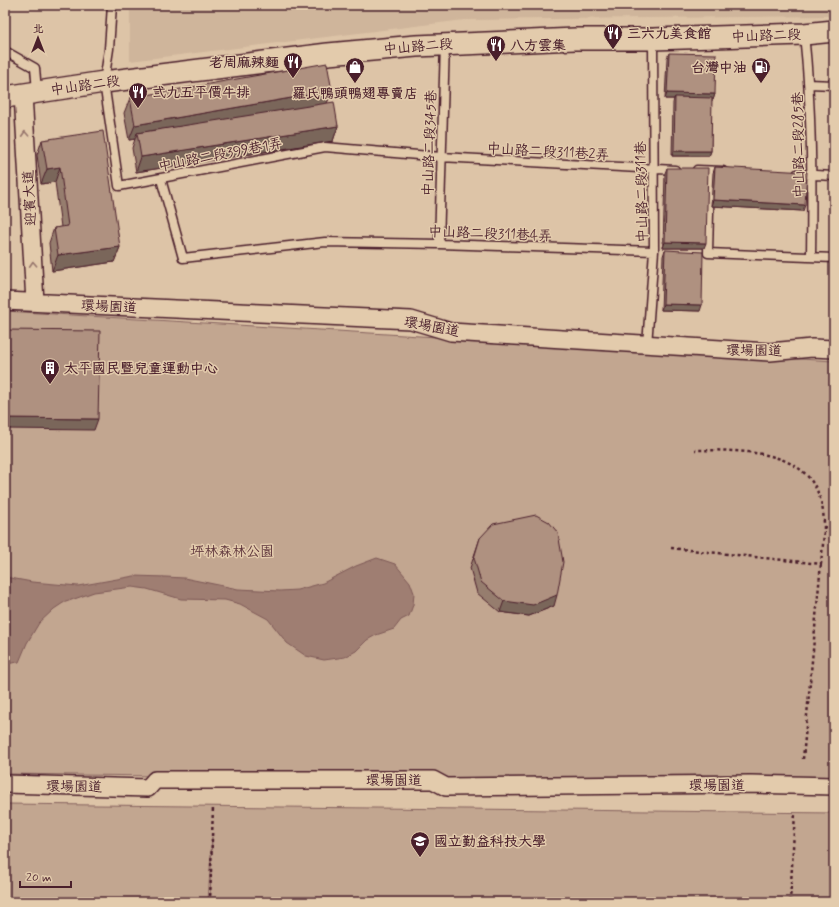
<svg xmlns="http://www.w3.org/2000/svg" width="839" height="907" font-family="Mynerve,'LXGW WenKai TC',sans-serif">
<rect width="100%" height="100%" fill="#ddc4a7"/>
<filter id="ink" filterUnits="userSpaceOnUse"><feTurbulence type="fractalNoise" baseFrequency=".025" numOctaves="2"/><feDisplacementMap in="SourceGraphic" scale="8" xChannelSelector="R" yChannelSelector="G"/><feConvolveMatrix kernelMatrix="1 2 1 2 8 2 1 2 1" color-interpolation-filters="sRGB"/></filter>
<g filter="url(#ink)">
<path fill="#cfb59b" d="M130,5h704v11l-370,4 -334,41z"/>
<path fill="#c2a690" stroke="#86625e" d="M5,311l829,50v424l-829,-11z
M5,804l829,9v89h-624l2,-65 -4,65h-203z"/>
<path fill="#9f7e72" stroke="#7d5856" d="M377,558l18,6 15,18 4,11 -1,12 -4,11 -8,4 -7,9 -18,6 -9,5 -11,11 -11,6 -21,3 -18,-4 -19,-13 -19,-24 -28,-15 -15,-4 -44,-1 -34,-10 -15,-2 -38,5 -31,11 -9,6 -15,14 -12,20 -8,19 -14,2v-87l27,5 46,4 56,-10 32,1 18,1 54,11 42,2 17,-1 26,-7 33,-17z"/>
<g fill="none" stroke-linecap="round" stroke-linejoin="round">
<defs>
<path id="service" d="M112,5l-3,44 -5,33 15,104 206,-39 116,10 234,13
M804,34c8,74 8,148 7,222
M5,51l30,17 2,23
M809,84l25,1
M697,170l26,1
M710,171l-2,82 126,5
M797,174l37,2
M161,179l22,79 142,-16 114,2 215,7
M439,244l6,-200
M647,345l7,-94 -1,-211"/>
<path id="minor" d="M23,94l12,208
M5,301l406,19 40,12 319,20 42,-4 22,1
M5,784l143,4 7,-8h278l13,7 305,-3 83,2"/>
<path id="tertiary" d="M5,97l99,-15 224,-28 88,-8 159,-7h78l151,-5 30,-3"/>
</defs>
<use href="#service" stroke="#4a1f2b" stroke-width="11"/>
<use href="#minor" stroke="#4a1f2b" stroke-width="20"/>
<use href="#tertiary" stroke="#4a1f2b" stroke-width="24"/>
<path stroke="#4a1f2b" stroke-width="2.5" stroke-dasharray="3 3" stroke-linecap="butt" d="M824,528v-1l10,1
M671,548l150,16c1,-12 3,-25 3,-37 0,-79 -71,-76 -129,-77
M803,759l18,-196
M210,902l3,-96
M790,902l5,-89"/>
<use href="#service" stroke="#e3cbac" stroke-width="8"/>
<use href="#minor" stroke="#e3cbac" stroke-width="17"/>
<use href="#tertiary" stroke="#e3cbac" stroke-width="21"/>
</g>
<path fill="#967d6e" stroke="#4a1f2b" d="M669,53l46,41 -2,6h-2v51l-2,5h-37l1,-53 1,-4h-9l2,-41z
M130,98l197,5 11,23 -5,15 -197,31 -4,-24 3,-9 -6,1 -5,-27z
M42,140l78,107 -6,15 -62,9 -3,-28 5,-15 7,-1 -6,-45 -14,2 -4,-29z
M715,167l88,44 -92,-5 2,-33z
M667,168l37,80h-41l2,-75z
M665,250l35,61 -39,-1 2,-54z
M480,538l74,68 -25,10 -29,-4 -23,-19 -7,-25z"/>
<path fill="#7a665a" stroke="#4a1f2b" d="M332,91l-6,15 -189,27 -2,6 -6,1 6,-15z
M667,93l48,1 -2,6 -38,-1v-2l-1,2h-9z
M338,126l-5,15 -197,31 5,-15z
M674,151h37l-2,5h-37z
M60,167l-5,15 -14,2 6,-15z
M713,200l92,5 -2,6 -92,-5z
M665,242l41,1 -2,5h-41z
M120,247l-6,15 -62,9 6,-16z
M663,304l39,1 -2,6 -39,-1z
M5,418l93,1 -4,11 -89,-1z
M557,595l-3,11 -25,10 -29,-4 4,-11z"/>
<path fill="#af9180" stroke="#4a1f2b" d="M669,53l47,1 -1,40 -48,-1z
M327,63l5,28 -197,34 -5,-27z
M675,97l37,1 -1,53h-37z
M334,102l4,24 -197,31 -4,-24z
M103,131l17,116 -62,8 -4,-27 14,-2 -8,-59 -13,2 -5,-29z
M715,167l92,5 -2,33 -92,-5z
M667,168h41l-2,75 -41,-1z
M665,250l38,2 -1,53 -39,-1z
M5,330l95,1 -2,88 -93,-1z
M536,515l13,7 9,11 5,29 -6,33 -24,10 -29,-4 -23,-19 -7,-24 6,-20 13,-14z"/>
<defs><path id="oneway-chevron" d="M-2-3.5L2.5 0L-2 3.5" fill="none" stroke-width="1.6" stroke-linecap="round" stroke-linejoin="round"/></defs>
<g stroke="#96756c">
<use href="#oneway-chevron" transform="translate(25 134) rotate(-93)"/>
<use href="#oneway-chevron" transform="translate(33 264) rotate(-93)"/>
</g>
</g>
<defs>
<symbol id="restaurant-pin" viewBox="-11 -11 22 30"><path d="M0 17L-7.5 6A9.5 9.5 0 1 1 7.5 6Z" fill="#4a1f2b" stroke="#e3cbac"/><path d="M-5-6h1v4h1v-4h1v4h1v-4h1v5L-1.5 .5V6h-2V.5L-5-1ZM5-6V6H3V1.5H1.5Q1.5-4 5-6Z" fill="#fff"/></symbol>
<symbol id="shop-pin" viewBox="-11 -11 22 30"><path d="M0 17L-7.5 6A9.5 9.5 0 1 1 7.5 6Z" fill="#4a1f2b" stroke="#e3cbac"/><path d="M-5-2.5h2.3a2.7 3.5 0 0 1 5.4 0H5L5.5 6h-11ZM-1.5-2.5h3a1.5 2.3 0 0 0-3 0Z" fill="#fff"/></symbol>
<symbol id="fuel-pin" viewBox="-11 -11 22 30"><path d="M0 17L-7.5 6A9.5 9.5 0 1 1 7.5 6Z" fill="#4a1f2b" stroke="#e3cbac"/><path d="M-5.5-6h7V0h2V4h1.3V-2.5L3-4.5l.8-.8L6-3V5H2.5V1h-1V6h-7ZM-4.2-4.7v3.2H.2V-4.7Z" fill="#fff"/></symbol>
<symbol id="building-pin" viewBox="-11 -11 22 30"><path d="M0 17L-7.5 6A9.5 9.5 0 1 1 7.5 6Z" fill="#4a1f2b" stroke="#e3cbac"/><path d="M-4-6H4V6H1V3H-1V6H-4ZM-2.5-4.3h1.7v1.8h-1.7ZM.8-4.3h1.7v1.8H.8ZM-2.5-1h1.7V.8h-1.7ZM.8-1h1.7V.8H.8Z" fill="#fff"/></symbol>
<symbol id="university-pin" viewBox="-11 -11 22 30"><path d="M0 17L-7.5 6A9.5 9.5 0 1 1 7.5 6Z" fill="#4a1f2b" stroke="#e3cbac"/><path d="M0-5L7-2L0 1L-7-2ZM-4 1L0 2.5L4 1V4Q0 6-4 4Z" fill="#fff"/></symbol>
</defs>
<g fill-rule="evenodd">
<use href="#restaurant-pin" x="602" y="22" width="22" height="30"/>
<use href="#restaurant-pin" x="485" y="34" width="22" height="30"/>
<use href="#restaurant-pin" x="282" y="51" width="22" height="30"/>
<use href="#shop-pin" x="344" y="56" width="22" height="30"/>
<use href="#fuel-pin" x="750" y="56" width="22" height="30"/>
<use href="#restaurant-pin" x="127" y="81" width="22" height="30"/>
<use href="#building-pin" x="39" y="357" width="22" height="30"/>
<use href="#university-pin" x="409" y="830" width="22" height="30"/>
</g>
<g text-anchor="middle" stroke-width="3" stroke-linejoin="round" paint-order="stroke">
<g font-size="14" font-weight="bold" fill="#4a1f2b" stroke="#e3cbac" text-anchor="start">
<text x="627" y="38">三六九美食館</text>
<text x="510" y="50">八方雲集</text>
<text x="279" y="67" text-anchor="end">老周麻辣麵</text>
<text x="747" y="72" text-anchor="end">台灣中油</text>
<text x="152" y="97">弎九五平價牛排</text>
<text x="355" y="98" text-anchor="middle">羅氏鴨頭鴨翅專賣店</text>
<text x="64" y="373">太平國民暨兒童運動中心</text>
<text x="434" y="846">國立勤益科技大學</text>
</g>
<g font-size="14" fill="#4a1f2b" stroke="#e3cbac">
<text transform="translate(766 35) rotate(-2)" y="5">中山路二段</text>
<text transform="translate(418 46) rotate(-5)" y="5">中山路二段</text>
<text transform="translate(85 85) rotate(-8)" y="5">中山路二段</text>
<text transform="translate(429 143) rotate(-88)" y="5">中山路二段345巷</text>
<text transform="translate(798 145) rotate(-91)" y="5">中山路二段285巷</text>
<text transform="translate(548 151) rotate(3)" y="5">中山路二段311巷2弄</text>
<text transform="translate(220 154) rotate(-11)" y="5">中山路二段399巷1弄</text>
<text transform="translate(641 192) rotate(-91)" y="5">中山路二段311巷</text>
<text transform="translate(29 198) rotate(-93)" y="5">迎賓大道</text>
<text transform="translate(490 233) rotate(2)" y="5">中山路二段311巷4弄</text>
<text transform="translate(109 306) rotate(3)" y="5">環場園道</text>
<text transform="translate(432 326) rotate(11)" y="5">環場園道</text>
<text transform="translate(754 350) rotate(1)" y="5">環場園道</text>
<text x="394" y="785">環場園道</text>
<text x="717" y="790">環場園道</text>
<text transform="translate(74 786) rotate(1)" y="5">環場園道</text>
</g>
<g font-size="14" fill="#5c333a" stroke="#e3cbac">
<text x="232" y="556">坪林森林公園</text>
</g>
</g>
<rect width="839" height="907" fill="none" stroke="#e3cbac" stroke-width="20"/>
<rect x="10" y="10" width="819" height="887" fill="none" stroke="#4a1f2b" stroke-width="1.5" filter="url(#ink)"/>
<g transform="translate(38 38)" stroke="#e3cbac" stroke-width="3" paint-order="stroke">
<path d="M0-3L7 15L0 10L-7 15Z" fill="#4a1f2b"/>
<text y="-6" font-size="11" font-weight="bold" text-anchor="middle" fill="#4a1f2b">北</text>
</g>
<path d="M20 881v6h51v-6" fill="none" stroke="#4a1f2b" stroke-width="2"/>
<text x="26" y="881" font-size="12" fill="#4a1f2b" stroke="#e3cbac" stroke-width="3" paint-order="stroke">20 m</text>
</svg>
